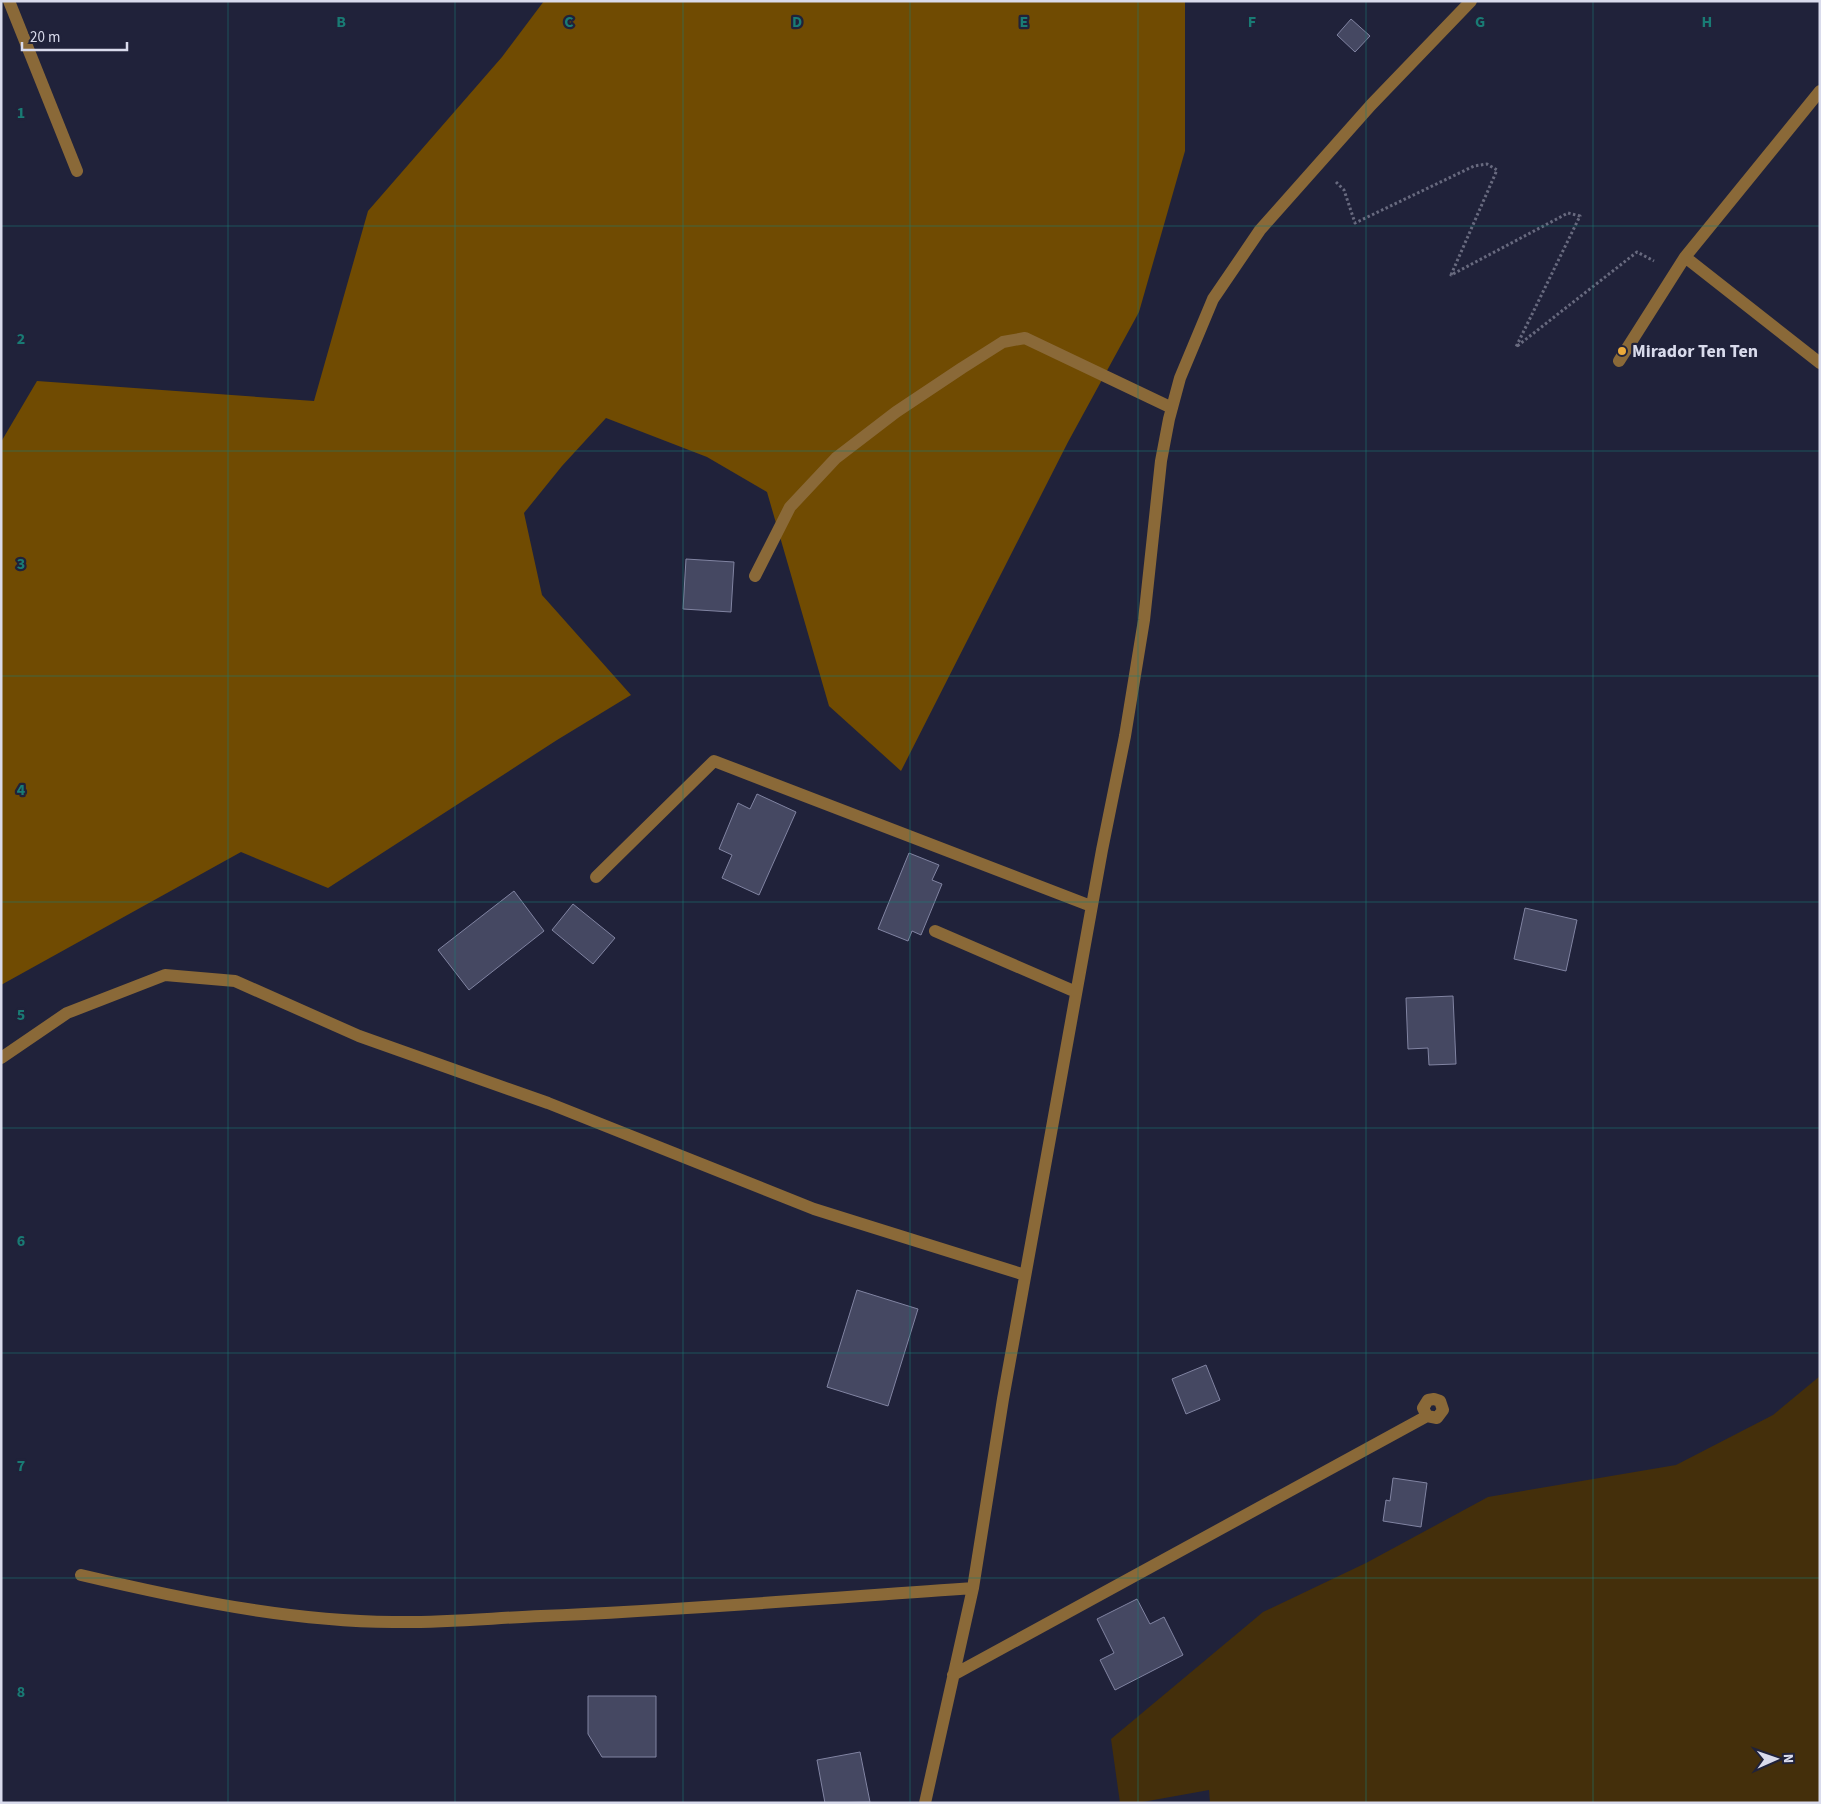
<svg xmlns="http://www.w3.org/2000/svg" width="1821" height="1804" font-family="'Source Sans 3',sans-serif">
<rect width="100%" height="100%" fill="#20223a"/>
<path fill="#442f0b" d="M1820,1376v427h-610l-1,-13 -72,13h-17l-9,-64 152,-127 103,-49 122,-66 188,-32 97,-50z"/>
<path fill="#704b02" d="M544,1h641v150l-46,161 -71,130 -167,329 -72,-65 -62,-214 -60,-35 -101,-39 -44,48 -38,47 18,82 89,100 -74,45 -229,148 -87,-36 -240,133v-543l36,-61 277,20 54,-190 134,-154z"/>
<path fill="#454862" stroke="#8184a2" d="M1351,19l19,17 -15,16 -18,-17z
M686,559l48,3 -3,50 -48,-3z
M757,794l39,18 -37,83 -37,-17 10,-23 -13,-6 19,-46 12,6z
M909,853l30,12 -7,15 10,4 -21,51 -9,-4 -4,10 -30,-12z
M514,891l30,40 -75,59 -31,-40z
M573,904l42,34 -22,26 -41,-34z
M1525,908l52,12 -11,51 -52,-12z
M1453,996l3,68 -27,1 -1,-17 -20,1 -2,-51z
M857,1290l61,19 -30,97 -61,-19z
M1206,1365l14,35 -34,14 -14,-35z
M1393,1478l34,5 -6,44 -38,-6 3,-21 4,1z
M1137,1599l13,25 14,-7 19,38 -68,35 -15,-30 14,-7 -17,-34z
M588,1696h68v61h-54l-14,-23z
M860,1752l10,50 -45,1 -8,-43z"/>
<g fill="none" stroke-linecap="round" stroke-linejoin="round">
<path stroke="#686a7f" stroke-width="3" stroke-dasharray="2.5 2.5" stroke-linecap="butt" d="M1336,182l8,8 11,33 119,-57 13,-2 10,6 -46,105 117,-62 12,3 -64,131 121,-95 17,9"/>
<path stroke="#8a6938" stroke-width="12" d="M9,1l68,170
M1685,257l135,106
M1619,361l66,-104 135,-166
M755,576l35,-69 46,-49 60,-46 66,-44 41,-26 22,-4 147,70
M596,877l118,-116 377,145
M935,931l141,61
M1,1058l66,-45 98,-38 70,6 124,55 189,67 266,106 211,66
M81,1575c102,24 206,46 312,47 49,1 99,-4 148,-6 145,-6 288,-18 432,-28
M953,1675l474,-259 10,2 6,-8 -3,-9 -6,-2 -6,1 -5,8 4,8
M925,1803l48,-215 30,-189 99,-549 23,-114 19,-116 17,-159 8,-42 11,-41 33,-79 47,-69 111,-125 100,-104"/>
</g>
<path fill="none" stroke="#197b74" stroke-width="1" stroke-opacity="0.55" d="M228,1v1802M455,1v1802M683,1v1802M910,1v1802M1138,1v1802M1366,1v1802M1593,1v1802M1,226h1819M1,451h1819M1,676h1819M1,902h1819M1,1128h1819M1,1353h1819M1,1578h1819"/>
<circle fill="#eba93a" stroke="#20223a" stroke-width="2" cx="1622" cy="351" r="5"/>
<g text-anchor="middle" stroke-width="4.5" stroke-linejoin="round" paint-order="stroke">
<g font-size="18" font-weight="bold" fill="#d9dbec" stroke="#20223a" text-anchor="start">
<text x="1632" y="357">Mirador Ten Ten</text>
</g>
</g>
<g font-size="16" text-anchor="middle" font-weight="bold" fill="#197b74" stroke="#20223a" stroke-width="4.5" stroke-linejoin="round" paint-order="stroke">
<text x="341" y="27">B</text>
<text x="569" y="27">C</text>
<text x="797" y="27">D</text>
<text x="1024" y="27">E</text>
<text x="1252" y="27">F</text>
<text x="1480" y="27">G</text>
<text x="1707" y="27">H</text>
<text x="21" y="118">1</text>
<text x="21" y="344">2</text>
<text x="21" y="569">3</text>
<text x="21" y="795">4</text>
<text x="21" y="1020">5</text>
<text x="21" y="1246">6</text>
<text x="21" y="1471">7</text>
<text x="21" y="1697">8</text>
</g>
<rect width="1821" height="1804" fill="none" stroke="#d9dbec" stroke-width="5"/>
<g transform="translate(1776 1759) rotate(88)" stroke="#20223a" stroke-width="4" paint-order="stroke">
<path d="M0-4L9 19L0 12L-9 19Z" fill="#d9dbec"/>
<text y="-8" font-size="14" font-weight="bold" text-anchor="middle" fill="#d9dbec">N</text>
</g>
<path d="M22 42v8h105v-8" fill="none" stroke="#d9dbec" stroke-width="2.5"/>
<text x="30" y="42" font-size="15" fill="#d9dbec" stroke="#20223a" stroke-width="4" paint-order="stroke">20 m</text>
</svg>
